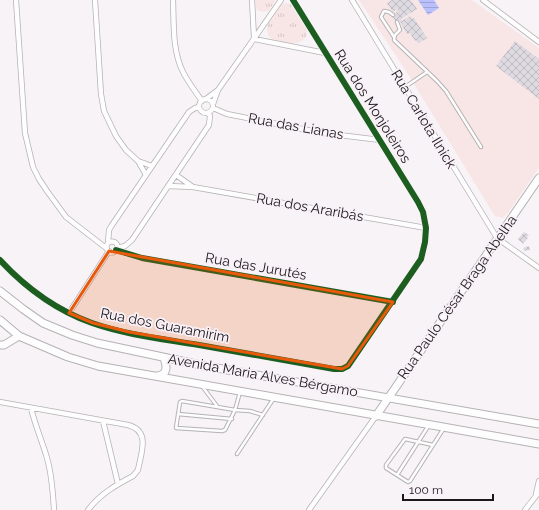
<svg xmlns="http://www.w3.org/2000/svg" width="539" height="510" font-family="Raleway,sans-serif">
<defs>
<pattern id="grass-tufts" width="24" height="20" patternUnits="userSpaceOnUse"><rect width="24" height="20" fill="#f8e6e6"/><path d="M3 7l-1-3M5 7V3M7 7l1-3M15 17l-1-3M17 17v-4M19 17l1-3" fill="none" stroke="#d4c5c5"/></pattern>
<pattern id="water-rules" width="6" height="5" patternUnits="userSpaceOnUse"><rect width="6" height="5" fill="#b9c0fb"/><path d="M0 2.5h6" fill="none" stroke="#9ea4d7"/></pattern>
<pattern id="building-cross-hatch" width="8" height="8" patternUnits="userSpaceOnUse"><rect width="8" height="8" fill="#dedae1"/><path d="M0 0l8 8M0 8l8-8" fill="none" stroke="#bebac0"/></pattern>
</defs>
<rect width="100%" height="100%" fill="#f7f3f6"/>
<path fill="url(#grass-tufts)" d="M255,0h21l-7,10 -5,2 -7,-2z
M285,3c10,0 16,16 21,24 7,21 -27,18 -35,11 -3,-2 -4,-6 -4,-9 0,-4 3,-8 6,-11 3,-5 6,-12 12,-15z"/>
<path fill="#f8e6e6" d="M359,0h113l67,48v120l-32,46 -4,4 -8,-2 -2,-3 -87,-142z"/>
<path fill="url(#water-rules)" d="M418,0h16l5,8 -11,7z"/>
<path fill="url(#building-cross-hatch)" d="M392,0h19l6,9 -16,10 1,2 8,-5 2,3 2,-1 13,20 -8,5 -3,-3 -1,1 -5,-8 -3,1 -8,-14 -3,2 -4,-6 6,-5 -1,-2 -4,3 -6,-9z
M515,41l24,18v40l-43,-33z
M524,232l5,3 -2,2 1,1 -5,6 -5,-5z
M529,246l1,4 -6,1 -1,-3z"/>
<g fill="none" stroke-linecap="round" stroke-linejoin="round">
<defs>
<path id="lane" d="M393,15l-4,-3 -5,-1 -3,6 13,20
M397,22l3,8 -5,5 -1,5 43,41 9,10 35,56
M405,87l22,-15
M202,386l15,20
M240,392l-5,18 -10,20 -3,1 -46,-3 4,-26 2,-1 53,9 15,1 13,4
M178,414l54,5
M433,445l-28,-6 -19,26v3l22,14 2,-1 34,-53
M237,454l37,-56
M397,475l32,-50"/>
<path id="street" d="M16,0l9,133 8,34 6,12 8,12 19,26 40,31
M95,0l6,94 3,17 12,25 10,14 12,11 8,14
M173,0c1,23 -1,50 10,72 5,10 12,19 19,29
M252,0l2,38
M352,0l145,238 42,30
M483,0l56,42
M254,39l71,14
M206,99l12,-9
M199 106a7 7 0 1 1 14 0a7 7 0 1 1-14 0Z
M213,104l5,-14 63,-90
M213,108l14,6 96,19 57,7
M138,161l14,5
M176,175l17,12
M168,186l25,1 233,41
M106.5 247a5.5 5.5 0 1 1 11 0a5.5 5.5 0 1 1-11 0Z
M108,243l1,-13 3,-5 77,-113 6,-4 4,-1
M117,248l8,-2 7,-6 77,-115 1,-9 -2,-3
M116,250l26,8 251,44
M0,260c25,27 56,50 92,63 34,12 72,16 107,22 45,8 90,16 135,24h8l6,-3 73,-107 4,-17 1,-14 -3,-16 -5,-10 -125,-202
M69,313l40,-62
M0,402l128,23c23,6 13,28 10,45l-5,6c-17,9 -33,18 -45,34
M31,408c4,17 11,33 16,50 5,17 6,35 7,52
M103,421l15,63
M536,494l3,-13
M309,510l67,-94
M525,510l14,-18"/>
<path id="secondary" d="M0,291l23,18 20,14 29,12 25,8 108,23 334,58
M0,320l19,16 49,21 30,9 441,78
M0,345h4l15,-9
M157,376c11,-1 10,-10 7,-18
M376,416l163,-238"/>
</defs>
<use href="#lane" stroke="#b5b2b4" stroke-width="4.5"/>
<use href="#street" stroke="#b5b2b4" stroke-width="6"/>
<use href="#secondary" stroke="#b5b2b4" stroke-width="9"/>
<use href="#lane" stroke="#fefdfe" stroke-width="2.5"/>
<use href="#street" stroke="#fefdfe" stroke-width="4.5"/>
<use href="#secondary" stroke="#fefdfe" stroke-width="7"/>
<defs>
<path id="cycleway" d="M116,250l26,8 251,44
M0,260c25,27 56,50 92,63 34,12 72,16 107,22 45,8 90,16 135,24h8l6,-3 73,-107 4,-17 1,-14 -3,-16 -5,-10 -125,-202"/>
</defs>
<use href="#cycleway" stroke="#f9f1f7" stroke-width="8"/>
<use href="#cycleway" stroke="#1b5e20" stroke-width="6"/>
</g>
<path fill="#e8590c" fill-opacity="0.2" stroke="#e8590c" stroke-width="3" stroke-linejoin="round" d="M109,251l284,51 -45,64 -6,3 -213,-37 -36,-9 -24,-10z"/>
<g text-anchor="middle" stroke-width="3.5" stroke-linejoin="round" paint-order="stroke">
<g font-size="14" fill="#1a181a" stroke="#f9f1f7">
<text transform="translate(373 106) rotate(58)" y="5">Rua dos Monjoleiros</text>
<text transform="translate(424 119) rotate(59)" y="5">Rua Carlota Ilnick</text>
<text transform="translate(296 126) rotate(10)" y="5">Rua das Lianas</text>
<text transform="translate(310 207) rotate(10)" y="5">Rua dos Araribás</text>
<text transform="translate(256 266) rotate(10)" y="5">Rua das Jurutés</text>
<text transform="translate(457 297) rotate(-55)" y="5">Rua Paulo César Braga Abelha</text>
<text transform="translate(165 325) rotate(11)" y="5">Rua dos Guaramirim</text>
<text transform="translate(263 375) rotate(10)" y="5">Avenida Maria Alves Bérgamo</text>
</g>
</g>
<path d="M403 494v6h90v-6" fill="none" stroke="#1a181a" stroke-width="2"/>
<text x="409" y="494" font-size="12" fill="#1a181a" stroke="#f9f1f7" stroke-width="3" paint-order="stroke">100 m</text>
</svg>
